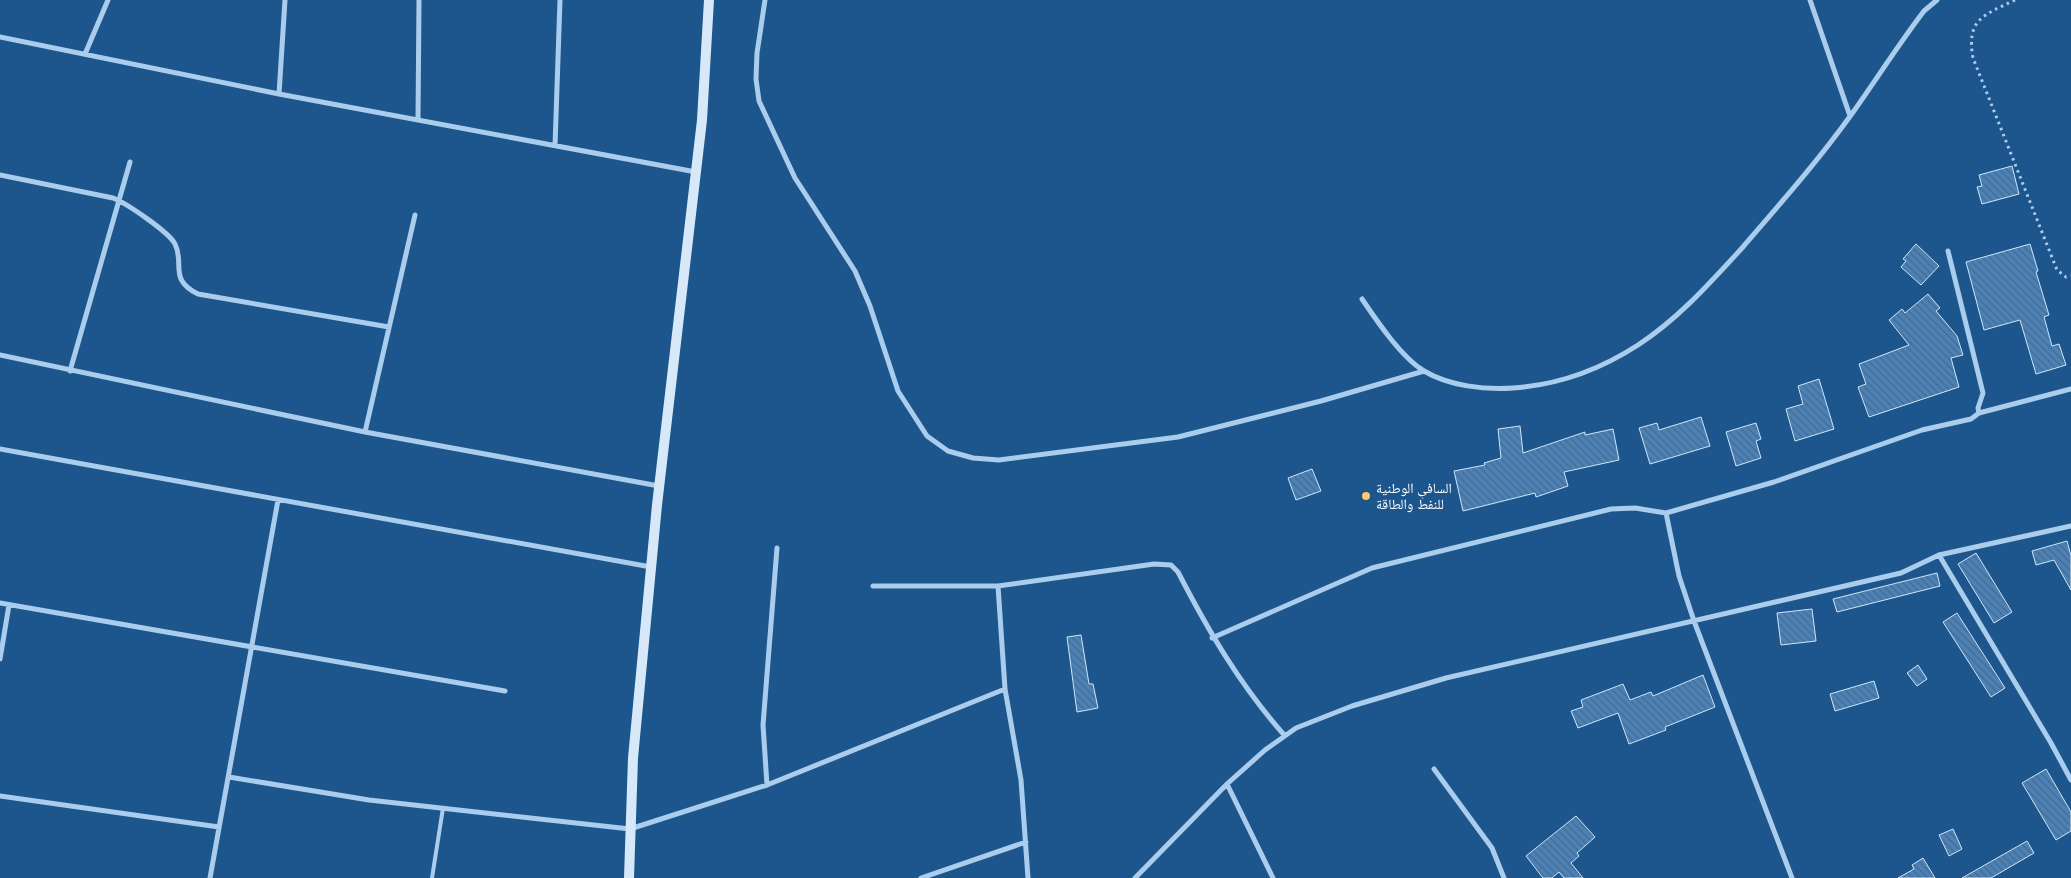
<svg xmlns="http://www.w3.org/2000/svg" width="2071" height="878" font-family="'DM Sans','Noto Naskh Arabic',sans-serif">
<defs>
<pattern id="building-back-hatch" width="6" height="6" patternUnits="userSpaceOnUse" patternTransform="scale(1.25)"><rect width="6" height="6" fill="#4a81b7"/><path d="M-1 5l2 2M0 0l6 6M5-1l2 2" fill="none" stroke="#4b6987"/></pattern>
</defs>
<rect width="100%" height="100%" fill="#1d568d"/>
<path fill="url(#building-back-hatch)" stroke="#d0e6f9" d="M2012,166l7,28 -37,10 -5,-17 5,-1 -3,-11z
M1916,244l23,22 -18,19 -20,-18 5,-6 -3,-2z
M2030,244l8,27 -2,1 13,43 -5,2 8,29 7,-2 7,21 -30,9 -16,-54 -36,10 -18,-68z
M1928,294l12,14 -4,3 21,25 6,19 -12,3 8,29 -90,30 -11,-30 8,-3 -7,-20 50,-19 -20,-25 13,-11 3,4z
M1819,379l15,50 -39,12 -9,-32 17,-5 -5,-18z
M1701,417l9,29 -60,18 -11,-36 18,-5 2,7z
M1756,423l5,16 -5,2 5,17 -25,8 -10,-34z
M1520,426l3,27 62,-21v3l28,-6 6,31 -55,12 4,14 -32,11 -1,-4 -72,18 -9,-40 31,-6 -1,-2 17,-5 -3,-29z
M1312,469l9,22 -25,9 -8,-22z
M2067,541l4,15v34l-17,-30 -18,5 -4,-14z
M1976,553l36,59 -18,11 -36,-59z
M1937,573l3,13 -103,26 -4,-13z
M1812,609l4,32 -35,4 -4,-32z
M1957,613l48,75 -14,9 -48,-75z
M1081,635l8,49h4l5,24 -21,4 -10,-75z
M1918,665l9,14 -10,7 -10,-13z
M1703,675l12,32 -50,20 1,3 -37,14 -11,-31 -40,15 -7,-17 12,-4 -2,-7 42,-16 7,16 21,-8 2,4z
M1874,681l5,17 -44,13 -5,-17z
M2046,769l25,43v19l-15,9 -34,-57z
M1576,816l19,21 -18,16 2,3 -8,7 12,15h-19l-5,-6 -7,6h-9l-17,-22z
M1953,829l9,20 -13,7 -10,-21z
M2027,841l7,12 -43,25h-29z
M1923,858l12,20h-37l16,-9 -2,-4z"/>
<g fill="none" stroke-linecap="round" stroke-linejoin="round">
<path stroke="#abcded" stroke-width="3" stroke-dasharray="2.5 4" stroke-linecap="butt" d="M2015,0c-31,15 -49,19 -42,58l84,212 9,7 5,-1"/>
<path stroke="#abcded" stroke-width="4" d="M432,878l11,-70"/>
<path stroke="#abcded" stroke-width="5" d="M765,0l-8,53 -1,26 3,22 36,77 60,93 15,35 28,85 29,45 21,15 25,7 26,2 179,-23 143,-36 103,-30
M1810,0l40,116
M0,37l279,57 417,78
M85,54l23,-54
M279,94l6,-94
M418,120l1,-120
M555,146l5,-146
M0,175l113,23c13,5 56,34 62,46 10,20 -7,35 23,50l191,33
M1362,299c15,22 39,58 62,72 25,15 61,19 89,17 45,-3 88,-19 125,-43 40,-26 72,-62 104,-97 37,-43 76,-87 109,-133 25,-35 47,-70 73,-104l13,-11
M0,355l365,77 294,54
M70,371l60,-209
M1979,413l92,-24
M365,432l50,-217
M0,449l651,118
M1939,555l112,188 20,37
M873,586h125l156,-22 17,1 7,7c31,60 62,113 107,164
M998,586l7,103 16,91 7,98
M0,603l505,88
M1212,638l160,-70 239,-59 24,-1 31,5
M0,659l9,-54
M1434,769l58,79 12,30
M229,777l140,23 261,29 137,-44 238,-96
M1227,784l46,94
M767,785l-4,-60 14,-177
M0,796l219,31
M210,878l68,-378
M921,878l105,-36
M1135,878l92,-94 38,-34 31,-22 56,-22 94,-28 455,-105 38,-18 132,-29
M1792,878l-98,-257 -15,-45 -13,-63 108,-31 148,-52 49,-11 8,-6 -1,-5 5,-15 -35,-142"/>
<path stroke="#d7e8f9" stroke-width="10" d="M629,878l4,-120 24,-253 45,-385 7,-120"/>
</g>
<circle fill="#fcc86a" stroke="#1d568d" stroke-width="2" cx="1366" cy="496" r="5"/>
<g text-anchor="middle" stroke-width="4" stroke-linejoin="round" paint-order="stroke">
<g font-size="14" fill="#fff" stroke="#1d568d" text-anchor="start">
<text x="1376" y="493">السافي الوطنية<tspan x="1376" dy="16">للنفط والطاقة</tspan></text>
</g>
</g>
</svg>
